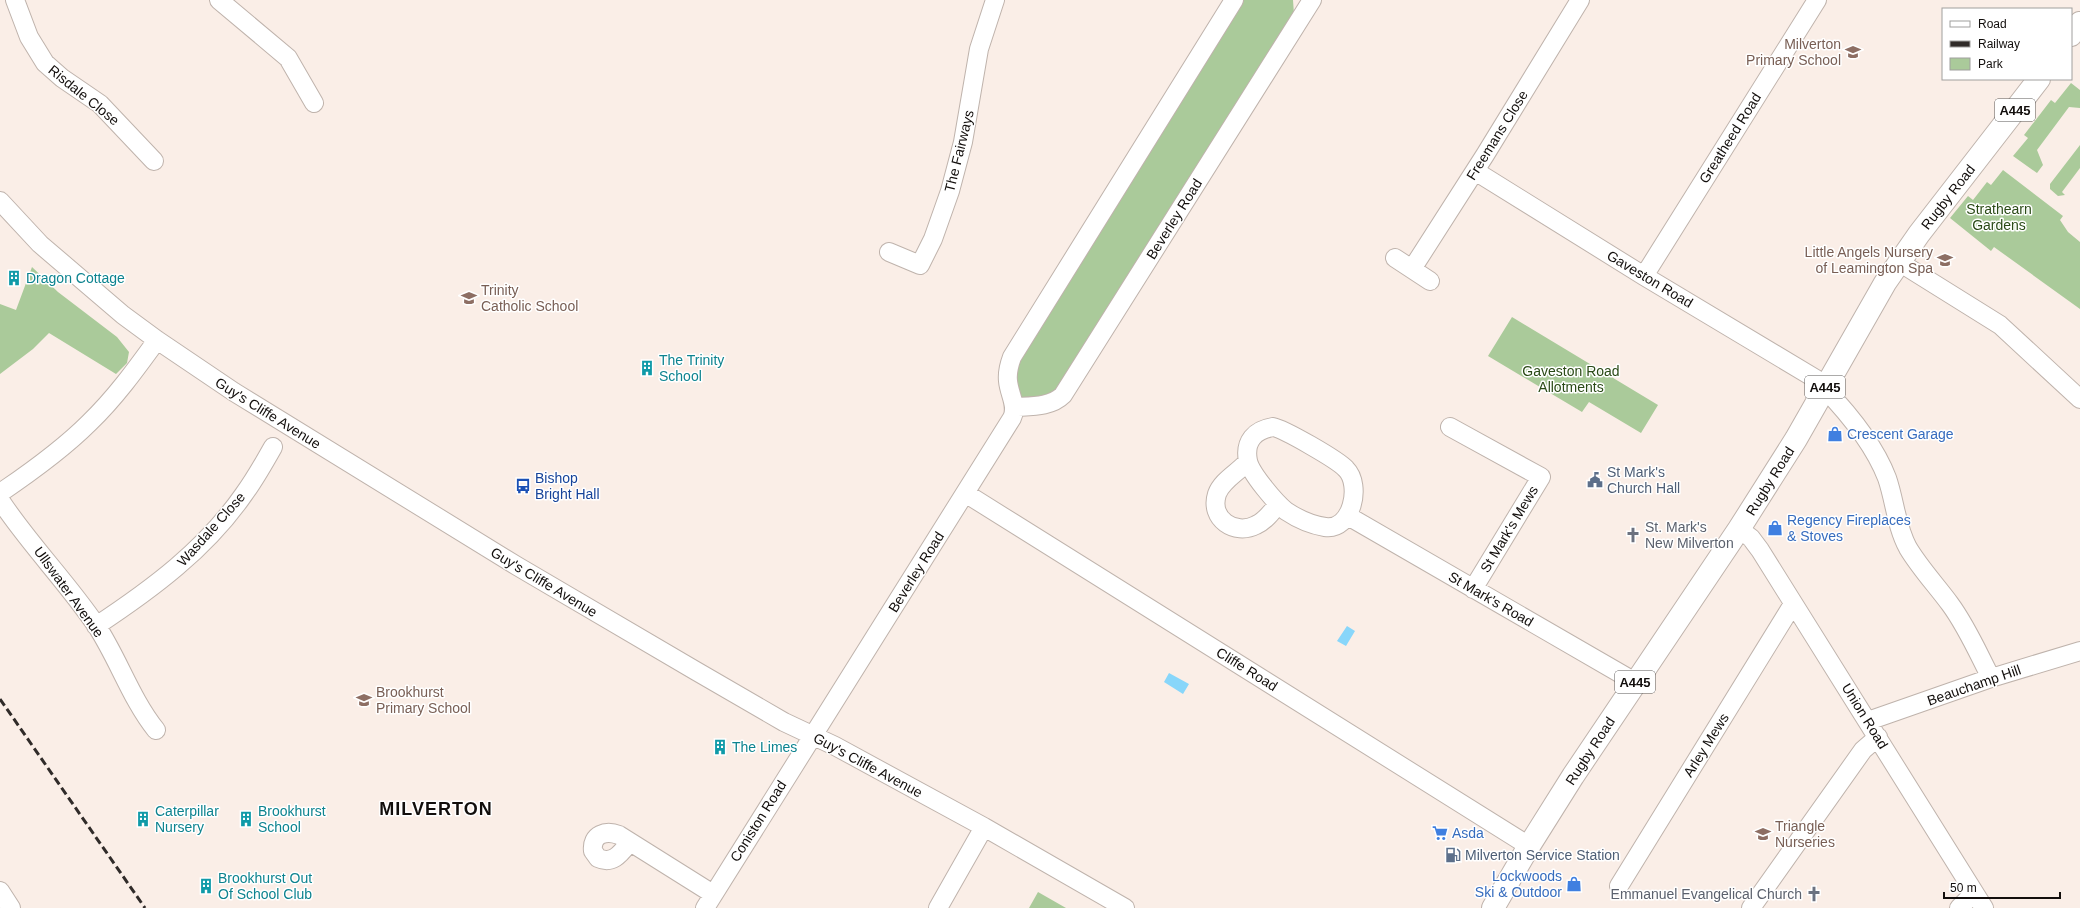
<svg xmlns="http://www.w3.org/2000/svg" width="2080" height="908" font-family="Arial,sans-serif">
<rect width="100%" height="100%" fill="#faeee7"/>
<path fill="#aaca9a" d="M1242,0h51l1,14 -239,380c-8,2 -20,6 -28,6 -14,-2 -12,-27 -10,-36z
M2071,83l9,7v18l-11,-1 -32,43 6,15 -6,8 -24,-17 15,-18 -4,-3 27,-35 4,3z
M2080,145v23l-18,24 3,3 -7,1 -8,-7v-5z
M2003,170l60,46 -3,4 8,12 12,10v67l-86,-62 -3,4 -41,-33 18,-22 5,4 14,-18 4,3z
M32,267l26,25 59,45 12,15 -2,11 -11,11 -67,-41 -16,16 -33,25v-70l16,6z
M1512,317l146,88 -17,28 -52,-31 -7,10 -94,-56z
M1038,892l28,16h-37z"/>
<path fill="#88d6fa" d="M1347,626l8,5 -9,15 -9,-5z
M1169,673l20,11 -6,10 -19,-12z"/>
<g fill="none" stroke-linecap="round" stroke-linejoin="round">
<defs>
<path id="street" d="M15,0l14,37 16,26 17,15 38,26 54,57
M219,0l69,58 26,45
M1475,171l169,105 182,109
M0,201l40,43 83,71 34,25 77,52 283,174 179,105 88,51 51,24 149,81 141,81
M889,252l31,13 13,-26 17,-48 13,-49 16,-93 16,-49
M1395,258l35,23
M1899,262l101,63 80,74
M1412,269l73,-114 95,-155
M1644,276l173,-276
M1824,388c25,26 50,56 63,90 8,23 9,48 21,70 12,20 28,37 42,56 17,23 28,49 41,74
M1015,407c17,-1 36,0 48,-12l249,-395
M1273,427c11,2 65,33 73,42 16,16 6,62 -21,58 -13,-2 -27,-8 -39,-16 -10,-8 -35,-37 -38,-50 -4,-20 7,-31 25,-34z
M1450,427l91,50 -68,112
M1248,461c-9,11 -26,19 -31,33 -8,25 18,42 39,31 9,-4 16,-13 22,-21
M0,493c31,-21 62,-43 89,-70 26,-25 47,-54 68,-83
M965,493l564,353
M0,500c29,44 66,81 96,125 22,33 35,74 60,105
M1348,516l287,166
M1739,529l12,9 9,12 224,358
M96,626c56,-37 110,-77 148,-132 11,-15 20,-31 29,-47
M1868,721l123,-43 89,-27
M629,843c-8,10 -16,22 -31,15l-5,-7c-2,-17 13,-21 26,-16l94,59
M1619,886l174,-282
M0,891l11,17
M705,908l307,-490c6,-12 -3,-24 -4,-37 -1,-9 1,-16 4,-24l222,-357
M938,908l46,-81
M1751,908l112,-158 15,-13
M1959,908l15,-15"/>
<path id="primary" d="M2071,35l9,-12
M1493,908l36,-62 44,-70 166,-247 57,-90 89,-156 34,-49 120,-155"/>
</defs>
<use href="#street" stroke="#bfb3ac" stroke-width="20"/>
<use href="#primary" stroke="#bfb3ac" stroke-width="24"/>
<use href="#street" stroke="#fff" stroke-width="18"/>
<use href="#primary" stroke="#fff" stroke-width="22"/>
<path stroke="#302b29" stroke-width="3" stroke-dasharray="8 4" stroke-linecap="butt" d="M0,699l145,209"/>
</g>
<defs>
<symbol id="school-bare" viewBox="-9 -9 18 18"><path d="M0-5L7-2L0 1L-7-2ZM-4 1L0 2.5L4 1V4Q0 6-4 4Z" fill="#8d6e63" stroke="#fff" stroke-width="2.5" paint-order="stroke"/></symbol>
<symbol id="building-bare" viewBox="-9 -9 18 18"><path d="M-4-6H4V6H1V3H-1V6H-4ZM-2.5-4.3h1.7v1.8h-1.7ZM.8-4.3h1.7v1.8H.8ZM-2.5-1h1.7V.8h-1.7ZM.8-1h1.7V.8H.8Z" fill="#0f9aa8" stroke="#fff" stroke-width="2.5" paint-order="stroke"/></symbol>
<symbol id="shop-bare" viewBox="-9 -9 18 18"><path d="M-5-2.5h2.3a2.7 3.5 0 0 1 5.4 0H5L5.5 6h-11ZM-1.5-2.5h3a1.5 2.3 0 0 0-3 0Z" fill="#3f7fe0" stroke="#fff" stroke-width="2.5" paint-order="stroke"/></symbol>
<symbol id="civic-bare" viewBox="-9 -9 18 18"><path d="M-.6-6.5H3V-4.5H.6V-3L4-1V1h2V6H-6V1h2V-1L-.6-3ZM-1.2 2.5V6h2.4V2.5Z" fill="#5c6f8a" stroke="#fff" stroke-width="2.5" paint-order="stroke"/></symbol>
<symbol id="bus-bare" viewBox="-9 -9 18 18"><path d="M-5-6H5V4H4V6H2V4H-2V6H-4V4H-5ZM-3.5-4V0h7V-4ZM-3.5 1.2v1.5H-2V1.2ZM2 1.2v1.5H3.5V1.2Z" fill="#1a4fb4" stroke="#fff" stroke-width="2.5" paint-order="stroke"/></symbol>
<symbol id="church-bare" viewBox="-9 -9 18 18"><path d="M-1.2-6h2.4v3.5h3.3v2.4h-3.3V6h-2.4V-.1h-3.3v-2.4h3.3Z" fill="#6b7280" stroke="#fff" stroke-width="2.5" paint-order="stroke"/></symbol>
<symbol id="supermarket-bare" viewBox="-9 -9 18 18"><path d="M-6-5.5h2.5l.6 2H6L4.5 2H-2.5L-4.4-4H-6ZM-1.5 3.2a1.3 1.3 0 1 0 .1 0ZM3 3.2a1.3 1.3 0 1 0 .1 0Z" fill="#3f7fe0" stroke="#fff" stroke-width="2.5" paint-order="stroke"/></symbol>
<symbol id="fuel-bare" viewBox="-9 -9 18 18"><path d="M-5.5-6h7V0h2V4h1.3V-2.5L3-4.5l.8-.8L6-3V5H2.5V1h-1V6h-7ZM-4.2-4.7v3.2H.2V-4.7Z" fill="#5c6f8a" stroke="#fff" stroke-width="2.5" paint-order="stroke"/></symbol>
</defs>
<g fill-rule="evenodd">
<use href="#school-bare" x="1842" y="41" width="22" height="22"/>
<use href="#school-bare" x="1934" y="249" width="22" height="22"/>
<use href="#building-bare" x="3" y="267" width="22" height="22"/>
<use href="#school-bare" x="458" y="287" width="22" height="22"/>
<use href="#building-bare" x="636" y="357" width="22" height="22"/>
<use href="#shop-bare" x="1824" y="423" width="22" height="22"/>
<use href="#civic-bare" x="1584" y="469" width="22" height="22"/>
<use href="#bus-bare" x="512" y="475" width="22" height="22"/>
<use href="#shop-bare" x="1764" y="517" width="22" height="22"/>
<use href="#church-bare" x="1622" y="524" width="22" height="22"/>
<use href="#school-bare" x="353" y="689" width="22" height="22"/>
<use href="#building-bare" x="709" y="736" width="22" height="22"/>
<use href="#building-bare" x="132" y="808" width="22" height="22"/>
<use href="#building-bare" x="235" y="808" width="22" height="22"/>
<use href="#supermarket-bare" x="1429" y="822" width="22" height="22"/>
<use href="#school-bare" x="1752" y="823" width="22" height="22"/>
<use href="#fuel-bare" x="1442" y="844" width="22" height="22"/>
<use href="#shop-bare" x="1563" y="873" width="22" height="22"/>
<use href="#building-bare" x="195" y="875" width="22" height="22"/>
<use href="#church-bare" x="1803" y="883" width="22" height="22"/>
</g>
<g text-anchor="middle" stroke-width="3" stroke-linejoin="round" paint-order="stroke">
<g fill="#fff" stroke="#595655" stroke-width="1">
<rect x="1995" y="99" width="40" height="22" rx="3"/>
<rect x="1805" y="376" width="40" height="22" rx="3"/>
<rect x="1615" y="671" width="40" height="22" rx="3"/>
</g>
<g font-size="13" font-weight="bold" fill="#120e0c">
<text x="2015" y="115">A445</text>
<text x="1825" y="392">A445</text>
<text x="1635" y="687">A445</text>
</g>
<g font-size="14" fill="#785e54" stroke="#fff" text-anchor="start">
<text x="1841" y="49" text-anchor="end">Milverton<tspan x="1841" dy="16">Primary School</tspan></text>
<text x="1933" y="257" text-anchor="end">Little Angels Nursery<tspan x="1933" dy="16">of Leamington Spa</tspan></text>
<text x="481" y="295">Trinity<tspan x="481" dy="16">Catholic School</tspan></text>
<text x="376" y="697">Brookhurst<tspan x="376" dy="16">Primary School</tspan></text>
<text x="1775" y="831">Triangle<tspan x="1775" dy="16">Nurseries</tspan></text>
</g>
<g font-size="14" fill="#120e0c" stroke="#fff">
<text transform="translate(84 95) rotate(39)" y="5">Risdale Close</text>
<text transform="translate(1497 135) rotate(-58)" y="5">Freemans Close</text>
<text transform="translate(1730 138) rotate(-58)" y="5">Greatheed Road</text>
<text transform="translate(959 151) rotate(-76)" y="5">The Fairways</text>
<text transform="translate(1948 197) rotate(-52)" y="5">Rugby Road</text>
<text transform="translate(1174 219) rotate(-58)" y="5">Beverley Road</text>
<text transform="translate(1650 279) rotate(31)" y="5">Gaveston Road</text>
<text transform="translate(268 413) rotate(32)" y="5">Guy's Cliffe Avenue</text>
<text transform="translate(1770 481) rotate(-58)" y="5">Rugby Road</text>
<text transform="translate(211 529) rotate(-48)" y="5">Wasdale Close</text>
<text transform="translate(1509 529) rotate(-59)" y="5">St Mark's Mews</text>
<text transform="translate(916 572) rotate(-58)" y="5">Beverley Road</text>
<text transform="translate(544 582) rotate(31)" y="5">Guy's Cliffe Avenue</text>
<text transform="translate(69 592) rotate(54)" y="5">Ullswater Avenue</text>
<text transform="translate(1491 599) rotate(30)" y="5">St Mark's Road</text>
<text transform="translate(1247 669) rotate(32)" y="5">Cliffe Road</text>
<text transform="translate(1974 685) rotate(-19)" y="5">Beauchamp Hill</text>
<text transform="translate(1865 716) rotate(58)" y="5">Union Road</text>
<text transform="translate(1706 745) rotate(-58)" y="5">Arley Mews</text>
<text transform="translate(1590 751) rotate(-57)" y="5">Rugby Road</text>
<text transform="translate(868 765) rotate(28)" y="5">Guy's Cliffe Avenue</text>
<text transform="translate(758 821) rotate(-58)" y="5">Coniston Road</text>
</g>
<g font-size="14" fill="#2a4a16" stroke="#fff">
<text x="1999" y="214">Strathearn<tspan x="1999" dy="16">Gardens</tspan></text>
<text x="1571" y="376">Gaveston Road<tspan x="1571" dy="16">Allotments</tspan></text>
</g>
<g font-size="14" fill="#0d838f" stroke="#fff" text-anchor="start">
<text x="26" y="283">Dragon Cottage</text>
<text x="659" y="365">The Trinity<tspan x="659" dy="16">School</tspan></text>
<text x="732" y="752">The Limes</text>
<text x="155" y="816">Caterpillar<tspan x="155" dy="16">Nursery</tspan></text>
<text x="258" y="816">Brookhurst<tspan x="258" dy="16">School</tspan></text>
<text x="218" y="883">Brookhurst Out<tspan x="218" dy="16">Of School Club</tspan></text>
</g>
<g font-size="14" fill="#366cbe" stroke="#fff" text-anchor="start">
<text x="1847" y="439">Crescent Garage</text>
<text x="1787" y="525">Regency Fireplaces<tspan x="1787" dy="16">&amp; Stoves</tspan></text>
<text x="1452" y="838">Asda</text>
<text x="1562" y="881" text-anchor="end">Lockwoods<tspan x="1562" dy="16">Ski &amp; Outdoor</tspan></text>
</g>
<g font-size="14" fill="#4e5e75" stroke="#fff" text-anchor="start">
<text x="1607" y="477">St Mark's<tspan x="1607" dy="16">Church Hall</tspan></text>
<text x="1465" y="860">Milverton Service Station</text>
</g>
<g font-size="14" fill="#164399" stroke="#fff" text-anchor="start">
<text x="535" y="483">Bishop<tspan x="535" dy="16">Bright Hall</tspan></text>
</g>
<g font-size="14" fill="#5b616d" stroke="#fff" text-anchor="start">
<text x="1645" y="532">St. Mark's<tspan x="1645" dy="16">New Milverton</tspan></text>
<text x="1802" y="899" text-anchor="end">Emmanuel Evangelical Church</text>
</g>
<g font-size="18" font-weight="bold" letter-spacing="1" fill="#120e0c" stroke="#fff">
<text x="436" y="815">MILVERTON</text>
</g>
</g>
<rect x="1942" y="8" width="130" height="72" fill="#ffffff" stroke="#a09f9e"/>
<rect x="1950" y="21" width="20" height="6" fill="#ffffff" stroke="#a09f9e"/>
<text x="1978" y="28" font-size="12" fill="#120e0c">Road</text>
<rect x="1950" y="41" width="20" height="6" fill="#302b29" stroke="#a09f9e"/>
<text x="1978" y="48" font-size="12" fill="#120e0c">Railway</text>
<rect x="1950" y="58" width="20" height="12" fill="#aaca9a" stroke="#a09f9e"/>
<text x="1978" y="68" font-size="12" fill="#120e0c">Park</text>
<path d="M1944 892v6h116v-6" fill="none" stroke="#120e0c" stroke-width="2"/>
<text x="1950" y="892" font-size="12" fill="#120e0c" stroke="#ffffff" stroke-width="3" paint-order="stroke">50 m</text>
</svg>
